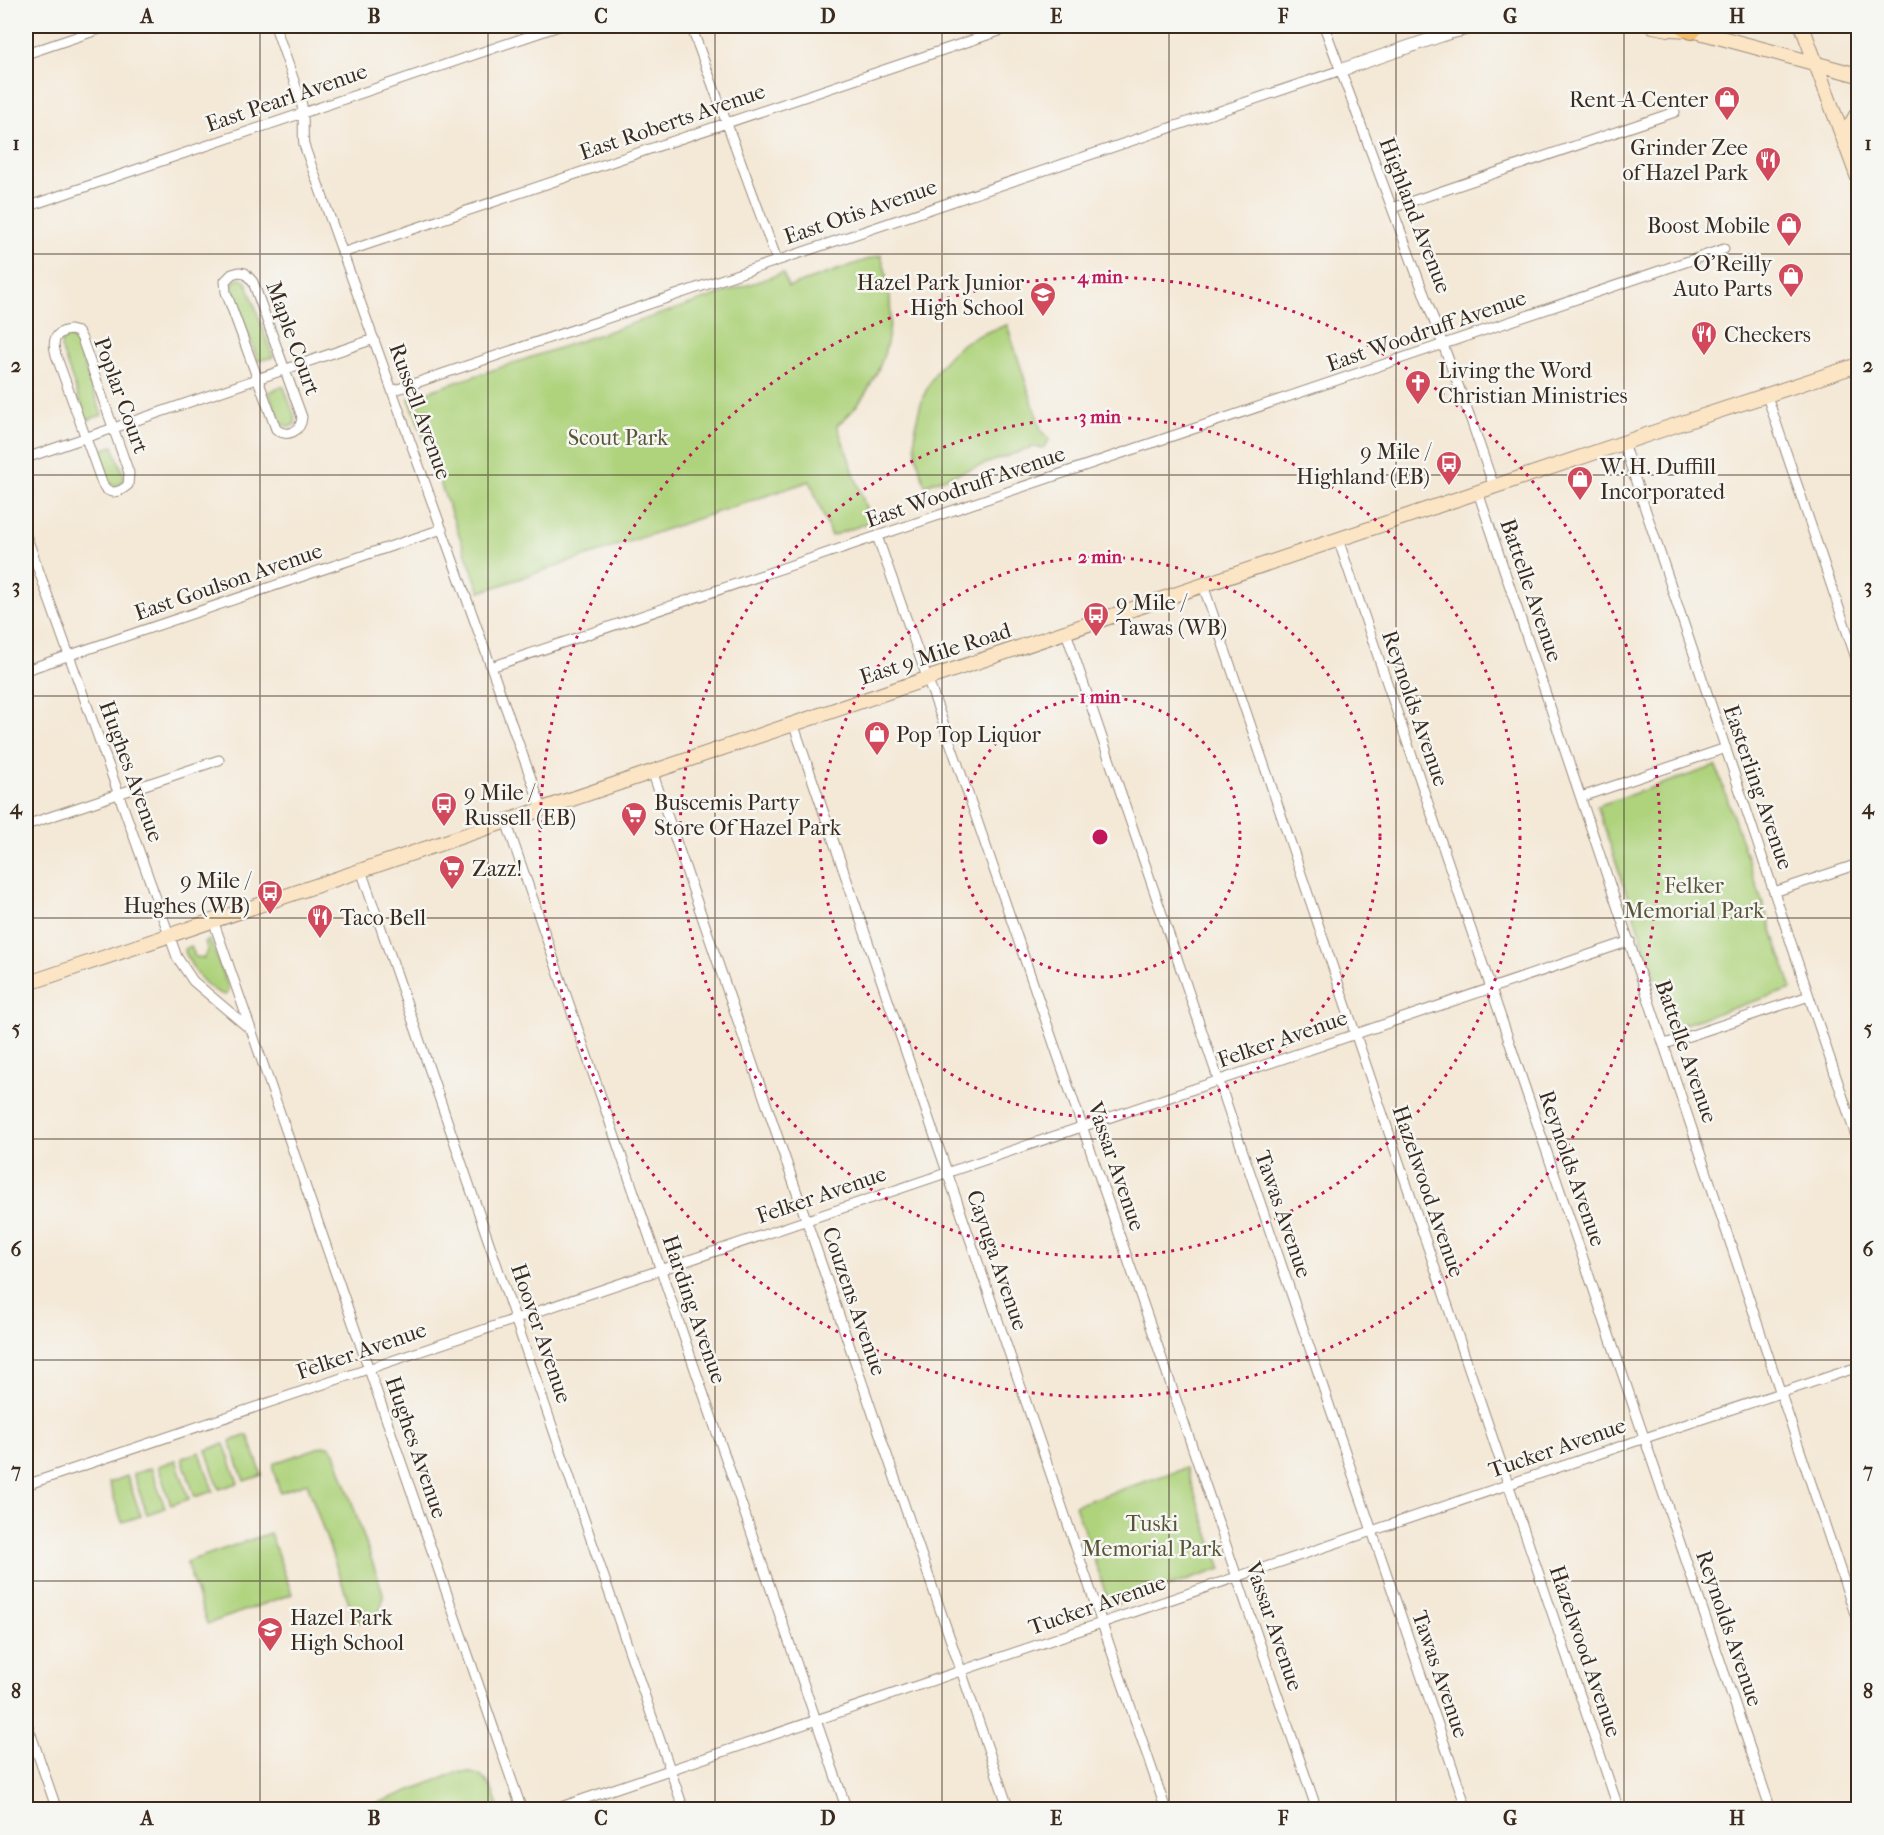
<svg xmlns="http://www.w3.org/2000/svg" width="1884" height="1835" font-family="'IM FELL French Canon',serif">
<rect width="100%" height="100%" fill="#f6f6f2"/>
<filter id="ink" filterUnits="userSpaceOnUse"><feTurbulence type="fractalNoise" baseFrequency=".0167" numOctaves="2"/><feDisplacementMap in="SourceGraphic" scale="12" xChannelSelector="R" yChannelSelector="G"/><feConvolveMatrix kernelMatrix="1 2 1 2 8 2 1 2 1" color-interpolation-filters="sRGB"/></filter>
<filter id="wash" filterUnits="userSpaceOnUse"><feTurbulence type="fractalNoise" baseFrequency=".008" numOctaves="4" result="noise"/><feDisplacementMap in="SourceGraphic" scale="24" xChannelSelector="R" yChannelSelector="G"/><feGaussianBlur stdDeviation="1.35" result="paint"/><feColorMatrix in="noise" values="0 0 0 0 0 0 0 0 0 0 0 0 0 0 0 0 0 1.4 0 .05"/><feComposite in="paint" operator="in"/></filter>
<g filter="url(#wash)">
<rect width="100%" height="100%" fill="#f4e8d6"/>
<path fill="#aed37c" stroke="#747e4d" stroke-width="1.5" d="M881,255c16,49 13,95 -16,139 -8,12 -17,23 -28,31l34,97 -40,14 -21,-55 -330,111 -71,-194 374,-125 5,14z
M239,279l5,1 3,4 26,73 -15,4 -26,-72 2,-8z
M1007,325l35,107 8,7 -7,9 -10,-1 -108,38c-3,-10 -7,-21 -9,-32 -5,-40 14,-86 48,-110 12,-8 29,-13 43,-18z
M67,337l5,1 4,5 26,72 -15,5 -26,-72 1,-8z
M281,387h3l11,31v6l-5,3 -9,-3 -12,-32z
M113,446l11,30 -1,6 -7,4 -7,-3 -11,-32z
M1716,766l76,223 -120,39 -75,-222z
M210,940l19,49 -1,4 -3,2c-18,-4 -34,-27 -40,-44v-2l6,-3 4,11 9,1 4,-7 -3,-9z
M248,1435l14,40 -18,6 -14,-40z
M224,1444l14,39 -19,6 -13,-39z
M323,1446h6l6,7 48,140c0,22 -8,24 -27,30l-49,-140 -27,9 -7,-23 1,-6z
M200,1452l13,39 -18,6 -13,-39z
M176,1460l13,39 -18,6 -13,-39z
M151,1468l14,40 -18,6 -14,-40z
M1186,1468l35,101 -111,37 -35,-101z
M127,1476l14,40 -19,6 -13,-39z
M270,1533l22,61 -85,30 -21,-62z
M458,1772c29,-1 33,13 41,37h-137z"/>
</g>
<g filter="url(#ink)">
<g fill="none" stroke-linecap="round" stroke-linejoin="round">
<defs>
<path id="minor" d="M275,26l26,75c4,15 1,29 3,44l238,664
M691,26l86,234
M1324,26l146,391 24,70
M26,54l83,-28
M26,207l533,-181
M1392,208l283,-96
M342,253l672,-227
M239,272l6,1 8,9 49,135c-1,15 -15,21 -26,12l-50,-137 -1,-11 7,-7z
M70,330l8,2 4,7 47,134 -1,12c-9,8 -20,11 -26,-2l-46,-128c-4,-14 -2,-23 14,-25z
M392,391l949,-321
M1767,396l91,268
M1623,443l235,699
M26,458l348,-119
M1478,492l380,1131
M26,535l151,422 16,24 58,49
M877,536l79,223 361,1051
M1338,539l433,1271
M1203,585l416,1225
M1066,632l401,1178
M491,667l1233,-418
M26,670l416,-141
M793,723l373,1087
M652,771l357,1039
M1581,797l145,-49
M506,821l341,989
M26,825l193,-65
M361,870l323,940
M1774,892l84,-28
M213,920l309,890
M1665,1044l144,-48
M26,1485l1604,-544
M26,1720l31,90
M552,1810l1093,-372 213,-71"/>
<path id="tertiary" d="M1341,70l108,-37 29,-7"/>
<path id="secondary" d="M1653,26l16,3 23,1 166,45
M1802,26l56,152
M1846,145l4,-19 8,-14
M26,984l1641,-556 191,-63"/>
<path id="motorway" d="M1684,26l8,4"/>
</defs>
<use href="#minor" stroke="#98897a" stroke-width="11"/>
<use href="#tertiary" stroke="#98897a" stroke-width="14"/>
<use href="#secondary" stroke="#98897a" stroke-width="16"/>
<use href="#motorway" stroke="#98897a" stroke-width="20"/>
<use href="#minor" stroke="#fff" stroke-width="9"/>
<use href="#tertiary" stroke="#fff" stroke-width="12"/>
<use href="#secondary" stroke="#fce5c4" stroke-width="14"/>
<use href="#motorway" stroke="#f8bf6c" stroke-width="18"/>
</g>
</g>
<path fill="none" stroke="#3b2a1e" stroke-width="1.5" stroke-opacity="0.55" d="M260,26v1784M488,26v1784M715,26v1784M942,26v1784M1169,26v1784M1396,26v1784M1624,26v1784M26,254h1832M26,475h1832M26,696h1832M26,918h1832M26,1139h1832M26,1360h1832M26,1581h1832"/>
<g fill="none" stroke="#c2185b" stroke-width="3" stroke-dasharray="3 6">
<circle cx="1100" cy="837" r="140"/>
<circle cx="1100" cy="837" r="280"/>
<circle cx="1100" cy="837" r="420"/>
<circle cx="1100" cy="837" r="560"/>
</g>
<defs>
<symbol id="shop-pin" viewBox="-11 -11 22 30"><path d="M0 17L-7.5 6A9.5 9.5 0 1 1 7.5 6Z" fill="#d1495b" stroke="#f6f6f2"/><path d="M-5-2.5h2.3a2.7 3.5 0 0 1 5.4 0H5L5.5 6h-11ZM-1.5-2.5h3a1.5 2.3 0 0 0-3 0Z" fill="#fff"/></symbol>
<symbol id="restaurant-pin" viewBox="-11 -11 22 30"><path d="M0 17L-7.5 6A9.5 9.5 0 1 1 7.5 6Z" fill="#d1495b" stroke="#f6f6f2"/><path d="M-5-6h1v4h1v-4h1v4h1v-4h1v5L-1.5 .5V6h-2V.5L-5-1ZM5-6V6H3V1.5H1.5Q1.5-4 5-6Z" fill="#fff"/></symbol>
<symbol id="school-pin" viewBox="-11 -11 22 30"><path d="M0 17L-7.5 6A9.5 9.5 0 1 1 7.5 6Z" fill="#d1495b" stroke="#f6f6f2"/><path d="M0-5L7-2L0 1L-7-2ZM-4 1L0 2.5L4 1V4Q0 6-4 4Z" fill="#fff"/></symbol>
<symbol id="church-pin" viewBox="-11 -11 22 30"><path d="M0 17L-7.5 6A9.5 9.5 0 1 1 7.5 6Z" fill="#d1495b" stroke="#f6f6f2"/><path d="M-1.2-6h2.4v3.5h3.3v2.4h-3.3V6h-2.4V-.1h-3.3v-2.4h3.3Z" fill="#fff"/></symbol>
<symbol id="bus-pin" viewBox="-11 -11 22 30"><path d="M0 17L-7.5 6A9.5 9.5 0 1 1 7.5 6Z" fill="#d1495b" stroke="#f6f6f2"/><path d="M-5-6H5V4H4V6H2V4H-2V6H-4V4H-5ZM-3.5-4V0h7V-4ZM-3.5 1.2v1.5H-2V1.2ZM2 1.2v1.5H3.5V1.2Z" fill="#fff"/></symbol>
<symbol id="supermarket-pin" viewBox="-11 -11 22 30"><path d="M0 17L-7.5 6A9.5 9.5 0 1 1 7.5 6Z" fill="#d1495b" stroke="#f6f6f2"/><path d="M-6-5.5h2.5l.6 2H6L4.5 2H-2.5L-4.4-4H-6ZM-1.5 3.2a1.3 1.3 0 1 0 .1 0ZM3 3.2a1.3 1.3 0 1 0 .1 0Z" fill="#fff"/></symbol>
</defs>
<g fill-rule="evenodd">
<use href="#shop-pin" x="1712" y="84" width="30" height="40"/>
<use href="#restaurant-pin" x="1753" y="145" width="30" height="40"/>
<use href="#shop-pin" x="1774" y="210" width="30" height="40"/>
<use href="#shop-pin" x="1776" y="261" width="30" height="40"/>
<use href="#school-pin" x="1028" y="280" width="30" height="40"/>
<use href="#restaurant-pin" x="1689" y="319" width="30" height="40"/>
<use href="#church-pin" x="1403" y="368" width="30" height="40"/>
<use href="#bus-pin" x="1434" y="449" width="30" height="40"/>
<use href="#shop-pin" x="1565" y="464" width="30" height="40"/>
<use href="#bus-pin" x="1081" y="600" width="30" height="40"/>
<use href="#shop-pin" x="862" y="719" width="30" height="40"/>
<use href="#bus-pin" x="429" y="790" width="30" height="40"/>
<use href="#supermarket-pin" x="619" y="800" width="30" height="40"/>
<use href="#supermarket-pin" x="437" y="853" width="30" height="40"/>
<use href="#bus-pin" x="255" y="878" width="30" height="40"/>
<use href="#restaurant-pin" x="305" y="902" width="30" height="40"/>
<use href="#school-pin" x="255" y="1615" width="30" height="40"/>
</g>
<g text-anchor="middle" stroke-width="5" stroke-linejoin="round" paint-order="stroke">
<g font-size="22" fill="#3b2a1e" stroke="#f6f6f2">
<text transform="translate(286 97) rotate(-19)" y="8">East Pearl Avenue</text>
<text transform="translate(672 121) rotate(-19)" y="8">East Roberts Avenue</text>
<text transform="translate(860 211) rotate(-19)" y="8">East Otis Avenue</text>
<text transform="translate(1416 215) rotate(69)" y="8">Highland Avenue</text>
<text transform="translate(1426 330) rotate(-19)" y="8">East Woodruff Avenue</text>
<text transform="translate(294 338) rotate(70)" y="8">Maple Court</text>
<text transform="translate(122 395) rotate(70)" y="8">Poplar Court</text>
<text transform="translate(421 411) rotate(70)" y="8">Russell Avenue</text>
<text transform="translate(965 486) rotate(-19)" y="8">East Woodruff Avenue</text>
<text transform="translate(228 581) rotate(-19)" y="8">East Goulson Avenue</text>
<text transform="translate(1532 590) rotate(71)" y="8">Battelle Avenue</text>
<text transform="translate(935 653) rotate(-18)" y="8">East 9 Mile Road</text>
<text transform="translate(1416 708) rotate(71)" y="8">Reynolds Avenue</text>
<text transform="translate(132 771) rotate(70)" y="8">Hughes Avenue</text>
<text transform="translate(1759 787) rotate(71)" y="8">Easterling Avenue</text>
<text transform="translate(1282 1038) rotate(-19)" y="8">Felker Avenue</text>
<text transform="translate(1687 1051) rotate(71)" y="8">Battelle Avenue</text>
<text transform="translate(1117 1166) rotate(71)" y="8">Vassar Avenue</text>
<text transform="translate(1573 1168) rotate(71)" y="8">Reynolds Avenue</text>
<text transform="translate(1429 1191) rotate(71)" y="8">Hazelwood Avenue</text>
<text transform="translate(821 1194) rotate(-19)" y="8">Felker Avenue</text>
<text transform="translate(1284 1214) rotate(71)" y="8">Tawas Avenue</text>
<text transform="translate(998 1260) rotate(71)" y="8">Cayuga Avenue</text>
<text transform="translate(855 1301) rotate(71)" y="8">Couzens Avenue</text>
<text transform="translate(695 1309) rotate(71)" y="8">Harding Avenue</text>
<text transform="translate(542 1333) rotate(71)" y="8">Hoover Avenue</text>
<text transform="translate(361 1350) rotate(-19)" y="8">Felker Avenue</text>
<text transform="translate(417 1447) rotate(71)" y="8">Hughes Avenue</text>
<text transform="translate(1557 1447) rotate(-19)" y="8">Tucker Avenue</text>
<text transform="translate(1097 1604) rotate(-19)" y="8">Tucker Avenue</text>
<text transform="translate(1275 1626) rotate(71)" y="8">Vassar Avenue</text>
<text transform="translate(1730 1628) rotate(71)" y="8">Reynolds Avenue</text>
<text transform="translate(1586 1651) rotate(71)" y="8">Hazelwood Avenue</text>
<text transform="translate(1441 1674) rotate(71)" y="8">Tawas Avenue</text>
</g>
<g font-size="22" fill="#3b2a1e" stroke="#f6f6f2" text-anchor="start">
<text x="1708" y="107" text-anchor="end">Rent-A-Center</text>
<text x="1748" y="155" text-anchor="end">Grinder Zee<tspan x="1748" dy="25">of Hazel Park</tspan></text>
<text x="1770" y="233" text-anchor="end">Boost Mobile</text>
<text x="1772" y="271" text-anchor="end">O'Reilly<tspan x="1772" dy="25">Auto Parts</tspan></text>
<text x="1024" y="290" text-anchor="end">Hazel Park Junior<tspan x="1024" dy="25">High School</tspan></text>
<text x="1724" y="342">Checkers</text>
<text x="1438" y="378">Living the Word<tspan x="1438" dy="25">Christian Ministries</tspan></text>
<text x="1430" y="459" text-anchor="end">9 Mile /<tspan x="1430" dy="25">Highland (EB)</tspan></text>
<text x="1600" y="474">W. H. Duffill<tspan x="1600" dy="25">Incorporated</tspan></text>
<text x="1116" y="610">9 Mile /<tspan x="1116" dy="25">Tawas (WB)</tspan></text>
<text x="896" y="742">Pop Top Liquor</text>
<text x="464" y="800">9 Mile /<tspan x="464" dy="25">Russell (EB)</tspan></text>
<text x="654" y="810">Buscemis Party<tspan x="654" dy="25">Store Of Hazel Park</tspan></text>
<text x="472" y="876">Zazz!</text>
<text x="250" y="888" text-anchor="end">9 Mile /<tspan x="250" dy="25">Hughes (WB)</tspan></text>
<text x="340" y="925">Taco Bell</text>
<text x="290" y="1625">Hazel Park<tspan x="290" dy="25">High School</tspan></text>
</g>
<g font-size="22" fill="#585436" stroke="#f6f6f2">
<text x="618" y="445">Scout Park</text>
<text x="1694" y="893">Felker<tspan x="1694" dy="25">Memorial Park</tspan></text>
<text x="1152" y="1531">Tuski<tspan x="1152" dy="25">Memorial Park</tspan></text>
</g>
</g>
<circle cx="1100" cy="837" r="9" fill="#c2185b" stroke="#f6f6f2" stroke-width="3"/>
<g font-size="18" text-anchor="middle" font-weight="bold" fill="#c2185b" stroke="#f6f6f2" stroke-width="5" stroke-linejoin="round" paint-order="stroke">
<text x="1100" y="283">4 min</text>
<text x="1100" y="423">3 min</text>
<text x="1100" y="563">2 min</text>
<text x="1100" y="703">1 min</text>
</g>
<rect width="1884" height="1835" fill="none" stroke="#f6f6f2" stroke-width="66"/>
<rect x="33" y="33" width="1818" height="1769" fill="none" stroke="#3b2a1e" stroke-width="2"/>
<g font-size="20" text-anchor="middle" font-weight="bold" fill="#3b2a1e">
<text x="147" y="23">A</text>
<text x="374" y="23">B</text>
<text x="601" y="23">C</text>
<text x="828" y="23">D</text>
<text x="1056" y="23">E</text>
<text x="1283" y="23">F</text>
<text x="1510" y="23">G</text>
<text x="1737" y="23">H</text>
<text x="16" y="150">1</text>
<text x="1868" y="150">1</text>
<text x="16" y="372">2</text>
<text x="1868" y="372">2</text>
<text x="16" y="593">3</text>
<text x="1868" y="593">3</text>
<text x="16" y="814">4</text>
<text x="1868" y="814">4</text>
<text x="16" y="1035">5</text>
<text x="1868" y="1035">5</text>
<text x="16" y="1256">6</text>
<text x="1868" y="1256">6</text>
<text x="16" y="1477">7</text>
<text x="1868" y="1477">7</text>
<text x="16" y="1698">8</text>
<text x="1868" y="1698">8</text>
<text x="147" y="1825">A</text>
<text x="374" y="1825">B</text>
<text x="601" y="1825">C</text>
<text x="828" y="1825">D</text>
<text x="1056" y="1825">E</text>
<text x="1283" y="1825">F</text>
<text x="1510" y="1825">G</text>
<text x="1737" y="1825">H</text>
</g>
</svg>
